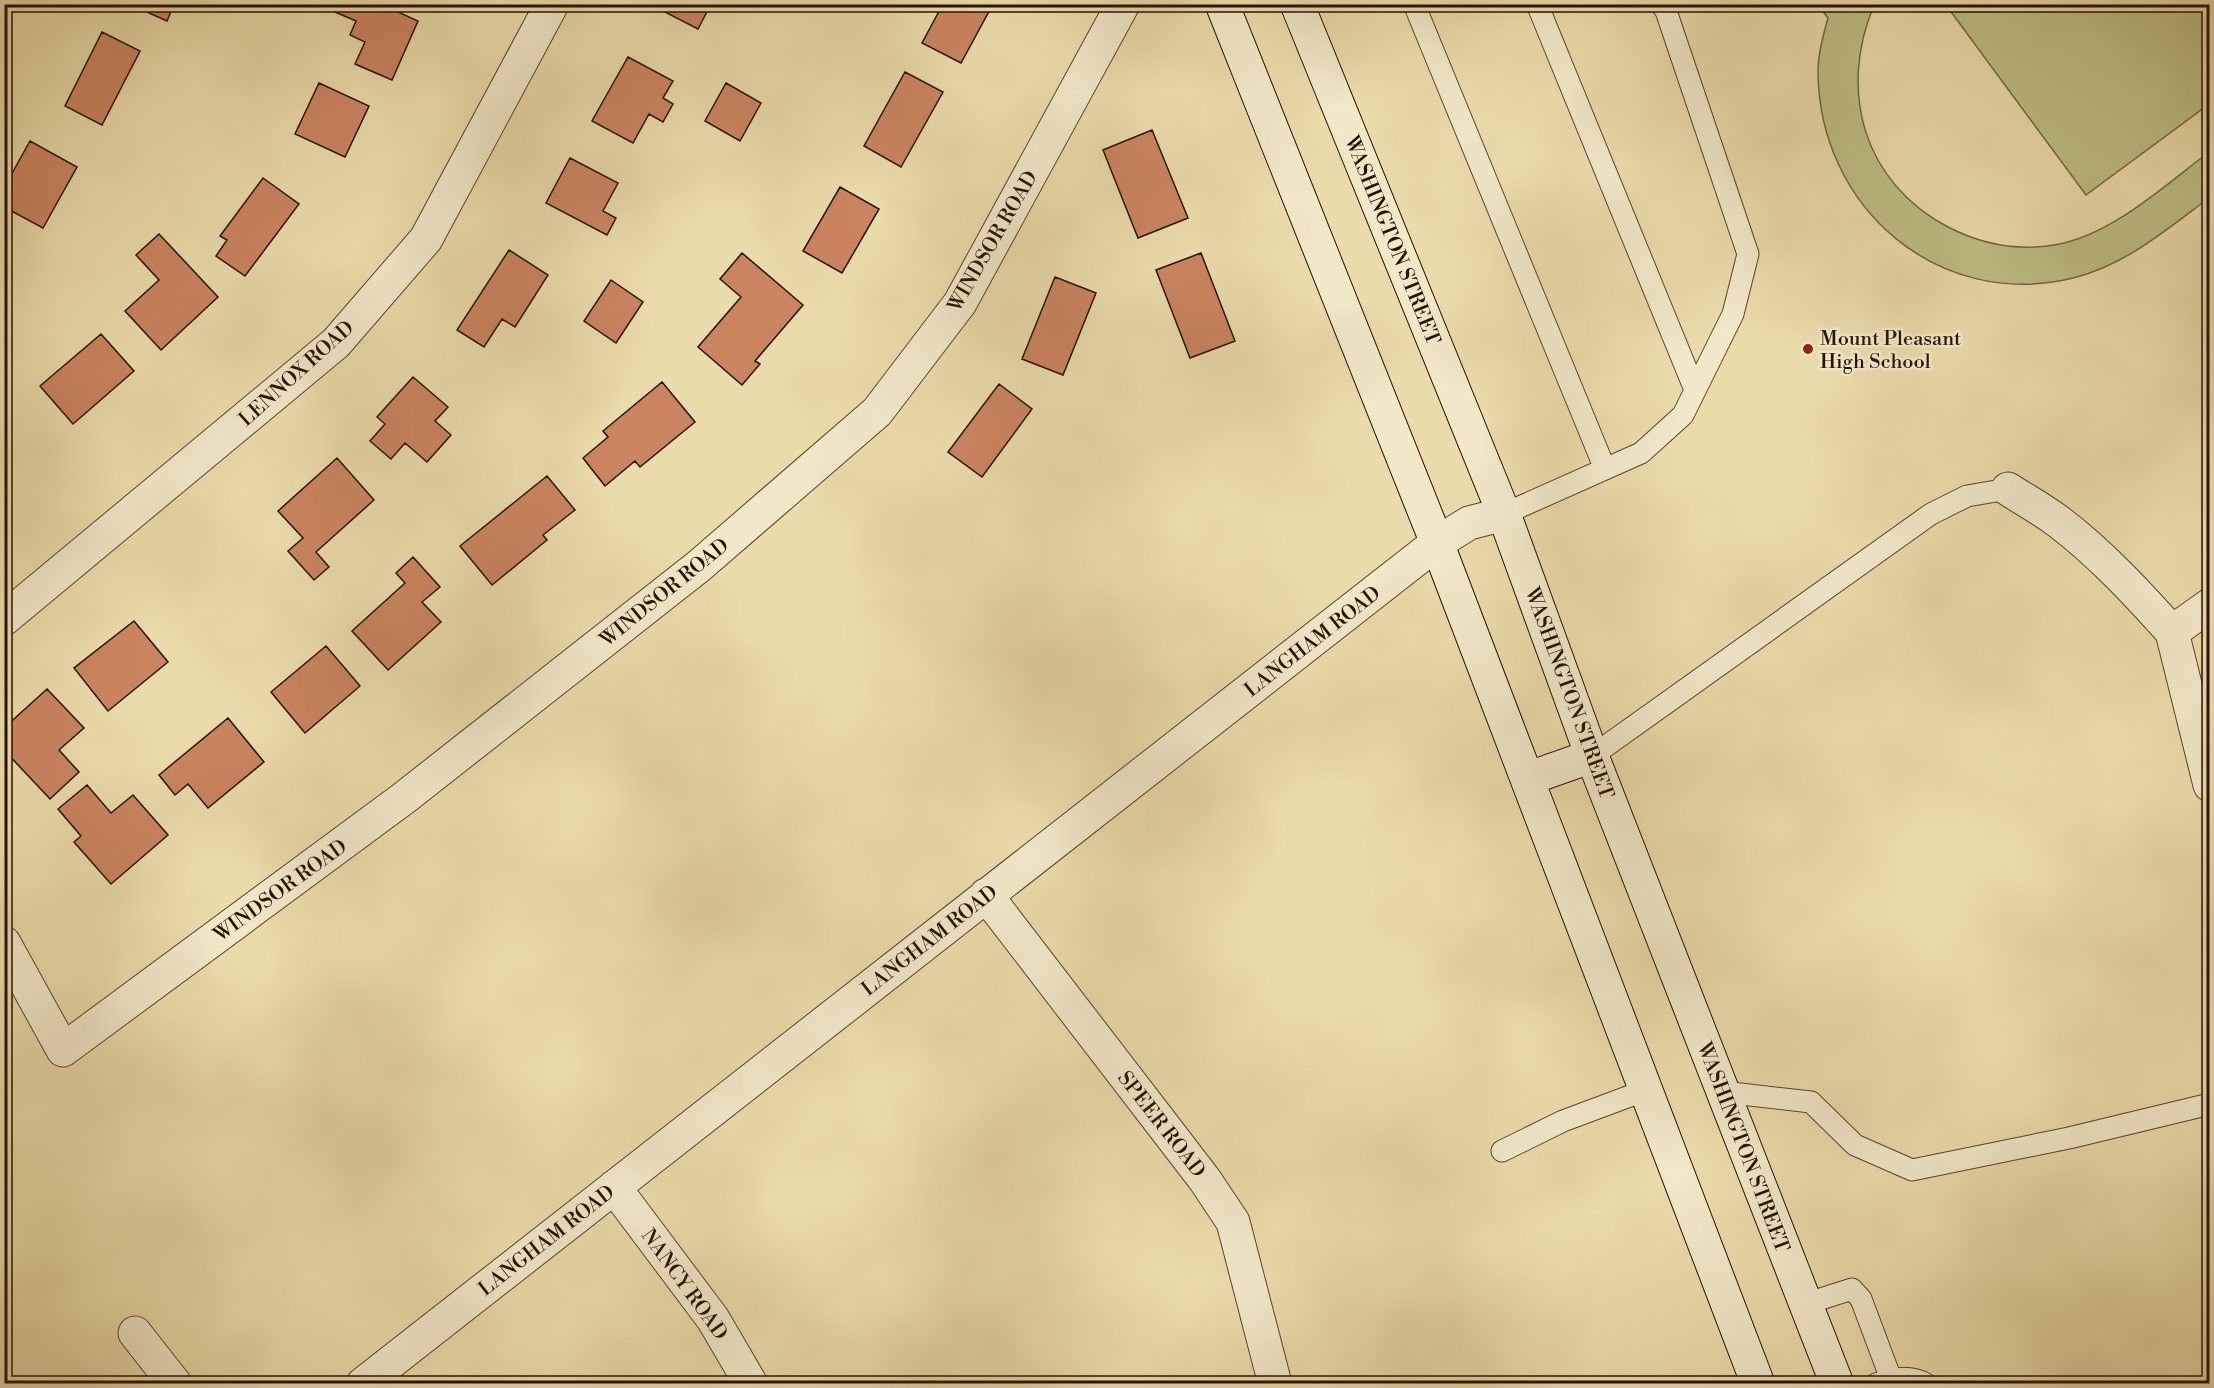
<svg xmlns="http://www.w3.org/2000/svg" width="2214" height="1388" font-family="'Libre Bodoni',serif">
<rect width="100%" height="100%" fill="#eadbaa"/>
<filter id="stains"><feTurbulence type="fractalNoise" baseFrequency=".00333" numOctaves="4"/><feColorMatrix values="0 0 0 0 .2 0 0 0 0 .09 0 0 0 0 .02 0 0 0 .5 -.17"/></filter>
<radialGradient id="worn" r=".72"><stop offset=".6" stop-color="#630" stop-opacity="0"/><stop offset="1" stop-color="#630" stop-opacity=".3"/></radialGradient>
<path fill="#bdbe84" stroke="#706842" stroke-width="1.5" d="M1818,5h56c-36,86 -11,177 74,222 33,17 70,24 106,18 57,-9 111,-60 155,-93v46c-42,31 -83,67 -136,80 -134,33 -254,-70 -255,-206 0,-18 5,-36 10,-54z
M1946,5h263v99l-123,91z"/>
<path fill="#ca8460" stroke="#241201" stroke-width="1.5" d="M129,4h45l-7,17z
M338,4h43l37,17 -26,59 -37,-16 10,-22 -15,-7 6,-14 -21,-9z
M664,4h47l-13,25 -37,-19z
M943,4h50l-32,59 -39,-20z
M102,32l38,19 -38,74 -37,-19z
M628,57l45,24 -10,17 10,6 -10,18 -14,-8 -16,29 -41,-22z
M905,72l38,20 -42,75 -37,-21z
M319,83l50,23 -24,51 -50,-23z
M726,83l35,20 -21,38 -35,-20z
M1152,130l36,88 -50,20 -35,-88z
M30,141l47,26 -34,61 -39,-21v-19z
M570,158l48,25 -15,28 13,7 -9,17 -61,-32z
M263,178l36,26 -54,72 -29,-20 11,-16 -7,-4z
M840,187l39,22 -37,64 -39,-22z
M159,234l59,63 -57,53 -36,-39 34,-31 -23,-25z
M509,250l39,25 -33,52 -13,-8 -18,28 -27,-17z
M742,253l61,52 -48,56 5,3 -18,21 -44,-38 43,-50 -21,-18z
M1201,253l34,88 -45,17 -34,-88z
M1055,277l41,16 -33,82 -41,-16z
M611,280l32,22 -27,41 -32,-22z
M101,334l33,37 -61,53 -33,-38z
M413,377l35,30 -13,14 16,14 -24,27 -22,-19 -14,16 -21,-18 15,-17 -8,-7z
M662,382l33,40 -55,45 -5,-6 -30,25 -22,-28 25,-21 -5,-6z
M999,384l33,25 -50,68 -34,-25z
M337,458l37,42 -58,52 13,15 -15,13 -26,-29 15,-13 -25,-27z
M547,476l28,34 -32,25 4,5 -55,45 -32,-39z
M413,557l27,30 -18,15 19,20 -53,48 -36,-39 53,-48 -9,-10z
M134,621l34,41 -60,49 -34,-43z
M326,646l34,40 -55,47 -34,-41z
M47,689l37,39 -25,22 20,22 -29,27 -46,-49v-22z
M228,718l36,44 -56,46 -20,-24 -13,11 -16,-20z
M87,785l24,28 22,-18 35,40 -57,49 -37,-42 7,-6 -23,-27z"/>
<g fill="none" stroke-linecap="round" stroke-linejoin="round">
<defs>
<path id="lane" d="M1414,4l191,465
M1537,4l158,386
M1504,514l137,-61 42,-38 50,-101 15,-60 -82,-243 -5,-7
M1592,756l339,-242 36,-18 41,-7
M1723,1092l88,10 44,43 57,25 157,-32 141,-34
M1502,1151l61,-30 83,-31
M1805,1304l47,-15 9,10 30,80
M1876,1384c17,-6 34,-9 50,0"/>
<path id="street" d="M2008,489c17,11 35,21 51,33 42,32 78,71 113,110l38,-27
M4,619l332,-276 90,-104 126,-235
M2172,632l38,153
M986,895l219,285 28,42 42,162
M4,943l59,107 341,-252 295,-232 178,-154 83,-109 163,-299
M614,1187l99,132 38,65
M135,1333l40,51
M363,1384l1074,-841 32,-20 35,-9"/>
<path id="secondary" d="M1222,4l215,539 321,841
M1297,4l207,510 88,242 245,628
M1527,779l65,-23"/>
</defs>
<use href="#lane" stroke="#56442b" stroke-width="23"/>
<use href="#street" stroke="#56442b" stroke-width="35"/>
<use href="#secondary" stroke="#241201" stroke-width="35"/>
<use href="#lane" stroke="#f1e8c8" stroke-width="21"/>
<use href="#street" stroke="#f1e8c8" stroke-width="33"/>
<use href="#secondary" stroke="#f1e8c8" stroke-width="33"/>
</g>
<circle fill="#8f2418" stroke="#f1e8c8" stroke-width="2" cx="1808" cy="349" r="6"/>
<g text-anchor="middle" stroke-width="5" stroke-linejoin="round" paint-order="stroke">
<g font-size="20" fill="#241201" stroke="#f1e8c8">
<text transform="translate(1393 240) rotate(68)" y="7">WASHINGTON STREET</text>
<text transform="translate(992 241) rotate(-60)" y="7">WINDSOR ROAD</text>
<text transform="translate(296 373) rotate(-42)" y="7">LENNOX ROAD</text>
<text transform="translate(664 592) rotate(-39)" y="7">WINDSOR ROAD</text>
<text transform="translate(1312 641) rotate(-38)" y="7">LANGHAM ROAD</text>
<text transform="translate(1570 693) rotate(70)" y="7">WASHINGTON STREET</text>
<text transform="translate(280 890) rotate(-36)" y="7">WINDSOR ROAD</text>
<text transform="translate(929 940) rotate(-38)" y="7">LANGHAM ROAD</text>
<text transform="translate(1162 1124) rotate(52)" y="7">SPEER ROAD</text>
<text transform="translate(1744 1147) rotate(69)" y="7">WASHINGTON STREET</text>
<text transform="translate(546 1240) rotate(-38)" y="7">LANGHAM ROAD</text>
<text transform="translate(685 1284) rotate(54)" y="7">NANCY ROAD</text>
</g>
<g font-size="20" fill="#241201" stroke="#f1e8c8" text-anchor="start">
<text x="1820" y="345">Mount Pleasant<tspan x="1820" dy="23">High School</tspan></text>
</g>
</g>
<rect width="2214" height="1388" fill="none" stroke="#eadbaa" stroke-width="24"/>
<rect x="6" y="6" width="2202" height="1376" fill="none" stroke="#241201" stroke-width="3"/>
<rect x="12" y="12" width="2190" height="1364" fill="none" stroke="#241201" stroke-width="1.5"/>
<rect width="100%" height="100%" filter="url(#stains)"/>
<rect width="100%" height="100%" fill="url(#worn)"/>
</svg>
